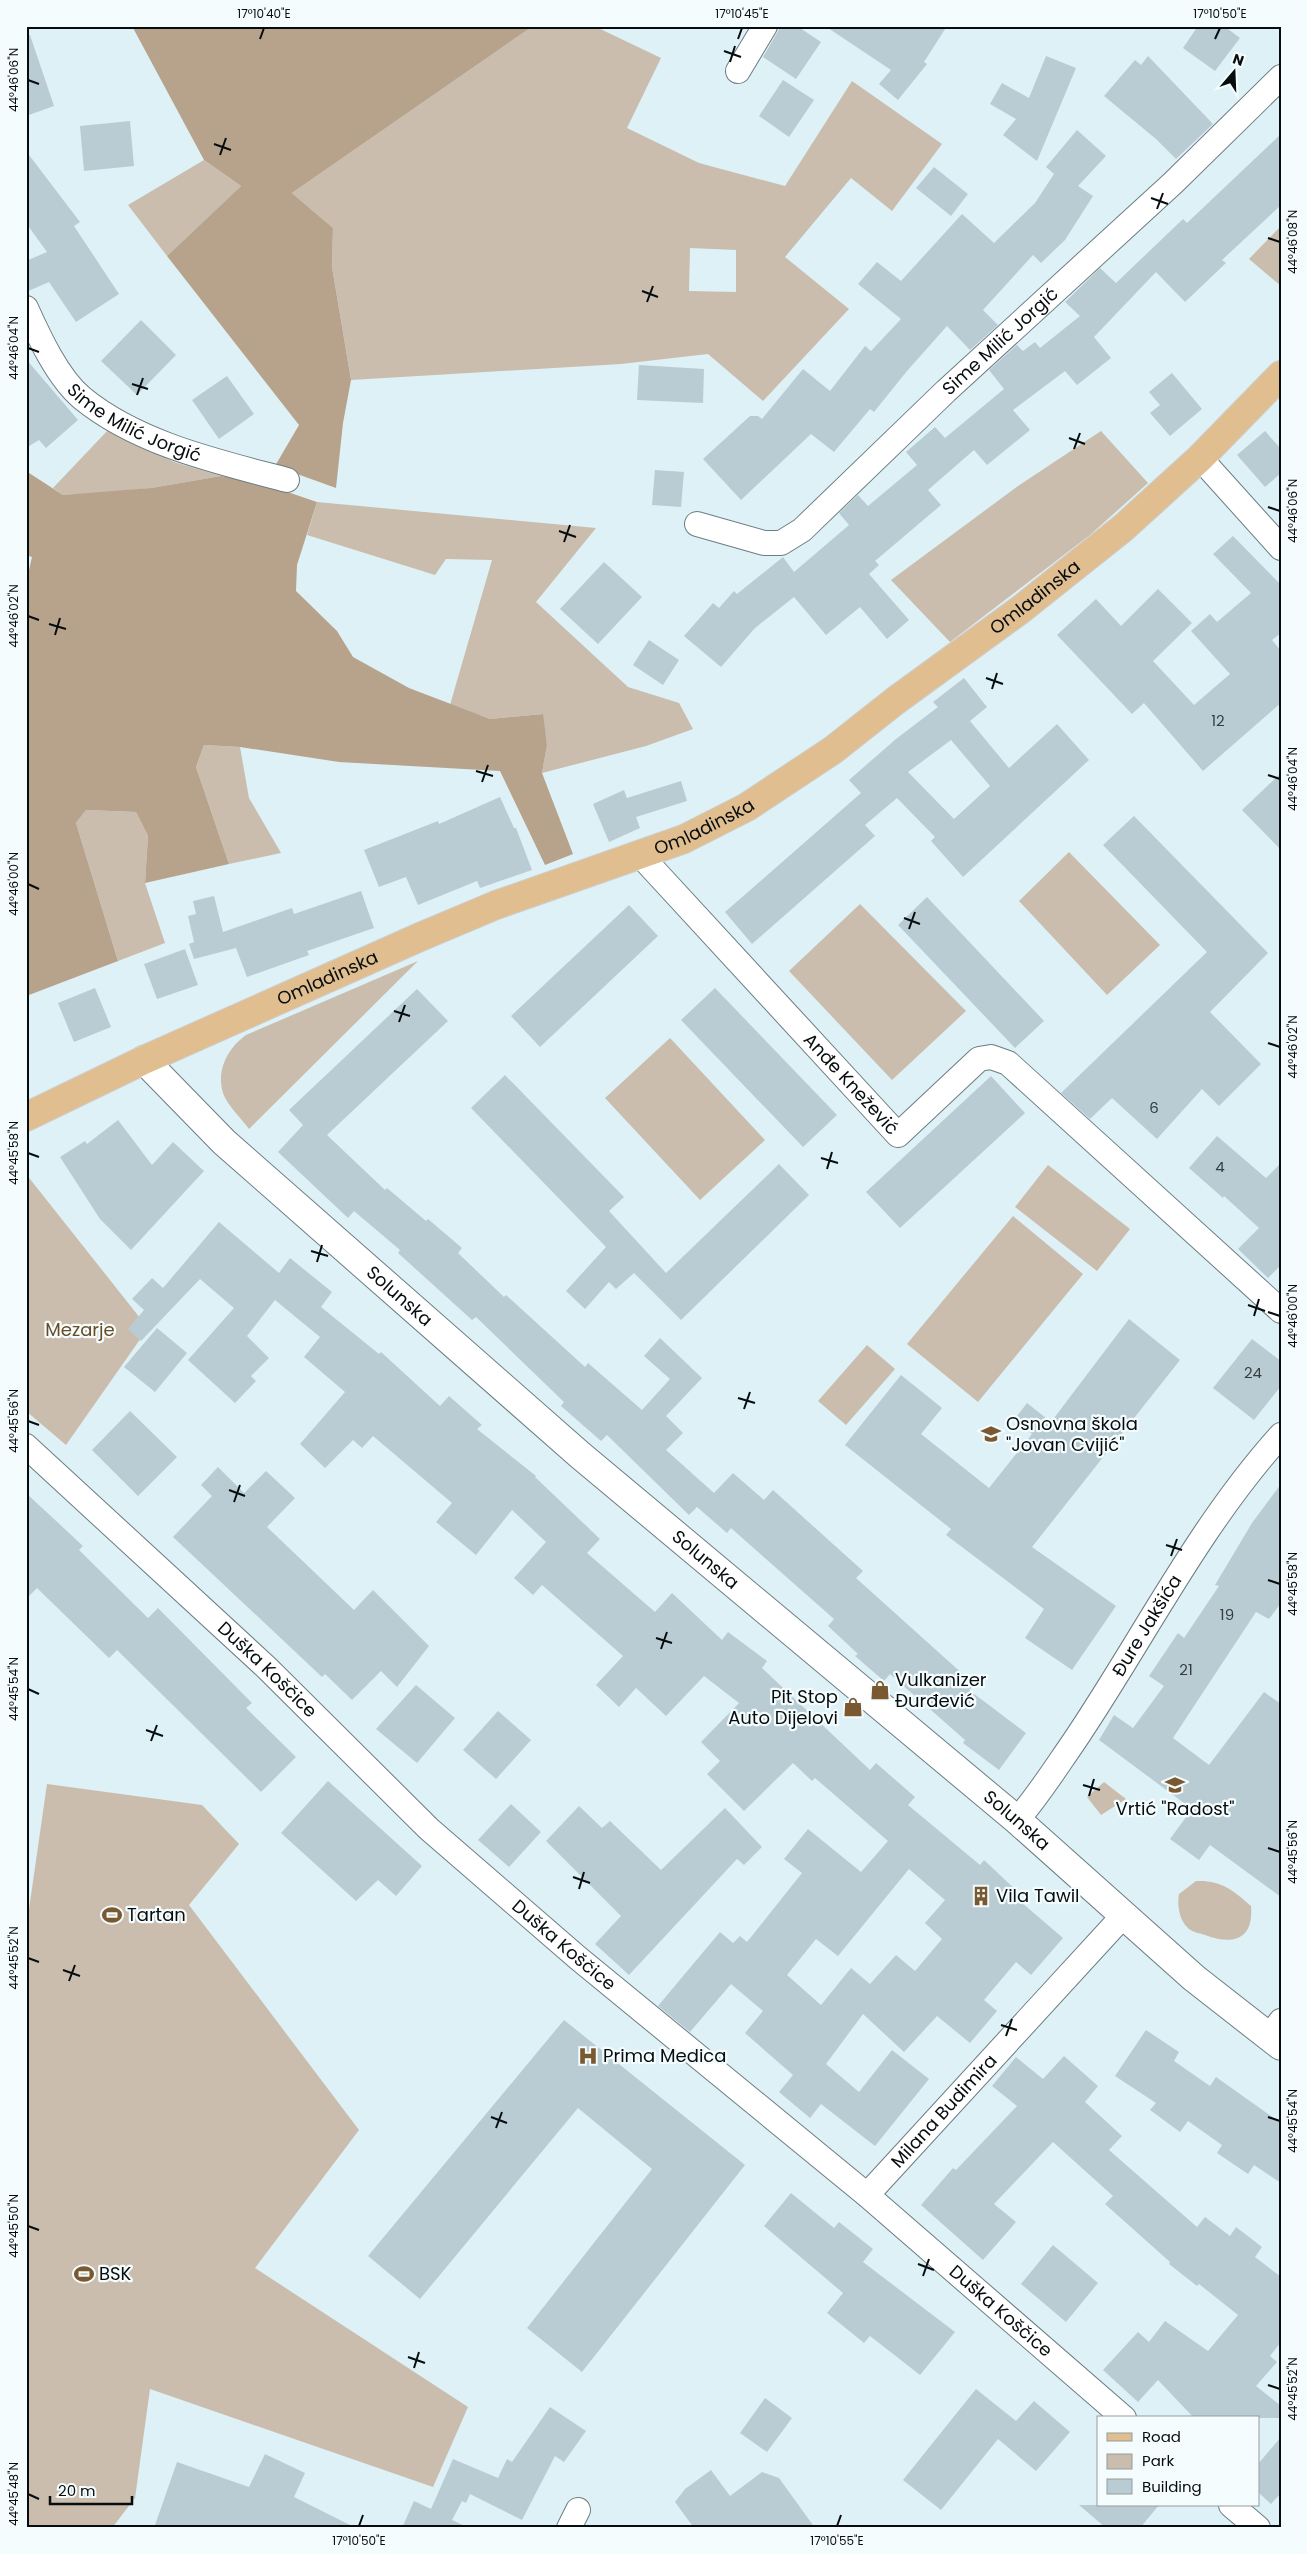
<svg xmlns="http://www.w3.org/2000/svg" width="1307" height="2554" font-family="Poppins,sans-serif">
<rect width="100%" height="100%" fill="#ddf1f7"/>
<path fill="#cabdad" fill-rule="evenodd" d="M533,26h61l67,32 -34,70 72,35 86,23 67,-105 90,63 -50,67 -41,-33 -66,79 64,52 -86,92 -55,-47 -87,10 -270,16 -19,-113 1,-39 -41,-35zM690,248l46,2v42l-47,-1z
M204,160l37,26 -74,70 -39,-51z
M1281,226v60l-32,-27z
M109,429l65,33 47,14 -70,12 -48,5 -40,2 -10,-7z
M1101,431l47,52 -58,52 -140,107 -59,-62 127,-94z
M317,502l279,26 -60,74 92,85 51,16 14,26 -47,17 -104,27 5,-28 -5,-31 -52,5 -40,-14 42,-145 -46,-1 -11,16 -128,-40z
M204,745l36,2 9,51 32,55 -52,11 -33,-97z
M86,810l50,2 12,24 -3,47 20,60 -47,18 -42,-138z
M1069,852l91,93 -53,50 -88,-94z
M860,904l106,107 -74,69 -103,-109z
M418,961l-169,168c-8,-11 -22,-24 -26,-36 -7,-23 5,-45 23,-58z
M670,1038l95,102 -65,60 -95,-102z
M1048,1165l82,64 -33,42 -82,-64z
M26,1174l122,154 -82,117 -40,-34z
M1013,1216l70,58 -105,128 -71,-58z
M867,1345l28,24 -49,56 -28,-24z
M1104,1782l22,17 -25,16 -14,-18z
M47,1784l155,21 37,39 -50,61 170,225 -104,138 213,139 -35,80 -283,-98 -15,109 -23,30h-86v-598z
M1196,1881c25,-1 37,9 55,25 3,35 -20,39 -46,29 -6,-2 -14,-3 -18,-8 -8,-8 -10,-23 -8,-33z"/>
<path fill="#b7a38b" d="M132,26h401l-241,167 41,35 -1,39 19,113 -8,43 -7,65 -61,-22 24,-41 -132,-169 74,-70 -37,-26z
M26,471l37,24 88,-7 70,-12 37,6 59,20 -20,63 -1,26 41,40 16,26 56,31 81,31 53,-5 4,31 -5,28 31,81 -28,11 -45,-94 -161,-9 -99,-15 -36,-2 -8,22 33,97 -84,19 3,-47 -12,-24 -50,-2 -10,13 42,138 -89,34 -3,-9v-403l6,-26 -6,-2z"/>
<path fill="#baccd3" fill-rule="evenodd" d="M781,26h16l24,16 -25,37 -33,-22z
M825,26h122l-23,36 3,2 -29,36 -19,-16 12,-14z
M1198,26h26l16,12 -25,33 -32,-23z
M26,35h4l24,71 -28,10z
M1046,56l30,12 -39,93 -34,-26 13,-16 -26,-15 12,-21 27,15z
M1148,56l65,68 -37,35 -20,-20 -52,-43 31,-36 6,5z
M783,80l31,20 -25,37 -30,-21z
M130,121l4,45 -50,5 -4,-45z
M1077,130l29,26 -28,30 15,10 -28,44 -24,23 -8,-8 -50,55 15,15 -28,25 -23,-24 -40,45 -33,41 -4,-3 -36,43 -23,-18 -70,66 -38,-41 47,-43h8l4,3 41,-50 27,22 35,-45 6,5 30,-32 -43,-35 19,-22 24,19 61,-67 32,29 41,-40 19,-29 -8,-7z
M1281,134v71l-59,55 4,3 -41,39 -29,-30 -62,65 17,21 -34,27 -12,-14 -52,39 17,20 -43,35 -13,-15 -46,40 13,15 -66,56 4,4 -10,9 40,46 -22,19 -27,-32 -34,28 -32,-38 -39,31 -34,39 -37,-31 29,-33 6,5 15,-17 3,3 46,-37 11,15 55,-47 -10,-12 19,-18 10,11 49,-41 -11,-13 29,-25 10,11 59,-49 -15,-19 28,-25 6,6 12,-9 5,6 40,-32 -15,-14 35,-34 16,15 67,-64 4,4z
M26,151l54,71 -6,4 45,68 -43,28 -27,-40 -23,10v-31l21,-9 -21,-29z
M934,167l34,27 -17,22 -35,-28z
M141,320l35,35 -39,40 -36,-34z
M26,359l52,61 -32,28 -7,-8 -13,8z
M639,365l65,4 -1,34 -66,-3z
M1172,373l30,36 -32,27 -20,-23 10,-8 -11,-13z
M227,376l27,38 -35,25 -27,-39z
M1265,431l16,18v24l-16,14 -28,-32z
M655,470l29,2 -3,35 -29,-2z
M1233,536l48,49v48l-9,7 9,11v52l-78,68 -59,-68 -12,11 -75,-79 39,-36 25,27 37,-37 34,34 -39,38 41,44 36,-31 -39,-43 19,-17 7,8 34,-29 -38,-39z
M604,562l38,35 -44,47 -38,-35z
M649,640l30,20 -16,25 -30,-20z
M964,678l23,29 -17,14 39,47 48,-44 32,36 -126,117 -32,-36 4,-4 -38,-39 -32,27 10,11 -123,108 -27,-32 136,-119 -12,-13 47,-41 42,-32 -5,-5zM951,740l39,46 -36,33 -46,-47z
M1281,773v77l-39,-40z
M681,781l6,20 -51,16 4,11 -31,14 -16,-38 31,-14 3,8z
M500,797l14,31h2l16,42 -52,18 -3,-7 -59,24 -12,-28 -27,10 -15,-37 74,-29 1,3z
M1134,816l134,137 -58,59 51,52 -42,42 -17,-17 -45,50 -45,-41 -22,21 -29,-26 146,-141 -104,-107z
M361,891l13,37 -67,23 2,4 -62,22 -11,-29 -42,11 -5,-15 5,-2 -6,-26 8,-2 -3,-13 21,-5 9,36 69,-24 2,6z
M927,897l117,124 -29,27 -117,-123z
M629,905l29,31 -118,111 -29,-31z
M185,949l13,36 -41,14 -13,-35z
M95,988l16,39 -37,15 -16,-39z
M715,988l122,127 -34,32 -122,-127z
M417,989l31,32 -121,114 58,55 2,-2 39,33 2,-2 34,29 -4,5 46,44 2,-2 79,72 3,-4 54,47 28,-31 -26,-23 16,-18 42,40 -36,38 17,17 -17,17 48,43 19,-20 31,27 9,-10 90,81 -7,7 119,107 -6,5 57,43 -27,37 -36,-27 2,-3 -75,-66 -6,7 -29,-25 3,-2 -30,-28 6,-7 -103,-91 -4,5 -30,-26 -8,8 -82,-80 -6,6 -40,-35 3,-4 -88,-85 -4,3 -74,-67 2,-3 -46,-39 -6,7 -70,-66 25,-27 -14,-15z
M505,1075l119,122 -15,14 57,62 113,-109 30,31 -128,125 -47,-47 -18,16 -7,-7 -24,27 -19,-18 40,-44 -135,-139z
M991,1076l34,37 -125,115 -34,-36z
M118,1120l34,45 21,-23 31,29 -73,79 -31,-31 -40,-62 25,-16 2,3z
M1217,1136l49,42 15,-15v102l-13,13 -30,-29 21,-21 -35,-32 -1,2 -34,-30z
M219,1222l60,51 11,-15 42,34 -11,15 58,47 2,-2 59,54 9,-10 33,29 -5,4 59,47 -1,1 65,62 -13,14 68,59 17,-19 50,47 6,-8 39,29 -5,7 108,102 6,-7 39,34 -7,8 72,60 4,-5 34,32 -4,4 49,42 -32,37 -15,-13 -32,38 13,11 -27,32 -33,-27 -33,36 -41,-38 -37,50 33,28 33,-42 37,29 -54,67 -54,-42 -11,14 -31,-26 14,-17 -48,-42 18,-22 -32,-27 -41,48 -32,-26 62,-74 13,11 7,-7 7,6 55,-69 -18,-14 24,-30 53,43 27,-31 -73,-63 -3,3 -19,-18 -49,48 -37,-37 13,-13 -19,-19 38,-39 -35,-27 -38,40 -30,-28 -17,19 -23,-22 27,-29 -81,-71 -9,10 -19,-17 32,-36 -34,-32 -36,45 -40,-33 16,-19 -79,-67 -11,12 -9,-8 -28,28 -25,-24 45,-52 -41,-35 16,-20 -45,-37 -28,36 22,22 -18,18 5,5 -21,22 -47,-43 46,-52 -34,-29 -59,62 -13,-12 16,-19 -12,-11 20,-21 11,10zM909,1869l36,31 -20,23 17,16 -27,32 -19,-16 -26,29 -19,-16 -30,37 -34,-30 29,-36 22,17z
M1129,1319l51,41 -148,187 84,59 -44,64 -47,-32 19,-29 -98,-74 5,-6 -106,-84 56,-70 41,33 -21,26 68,54 43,-54 -18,-14 13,-17 24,19z
M157,1328l30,25 -32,39 -31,-25z
M1252,1339l29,22v25l-27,34 -41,-32z
M130,1411l47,46 -39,39 -46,-46z
M218,1467l26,26 22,-22 29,27 -28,29 87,83 19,-20 56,56 -32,41 -16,-16 -29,29 -27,-26 -3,3 -149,-140 39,-41 -11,-11z
M1281,1484v119l-12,16 -13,-7 -83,126 36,27 55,-73 17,12v193l-71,-52 -11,15 -29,-21 22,-30 -93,-69 15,-25 19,13 31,-42 -15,-10 29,-43 6,5 35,-52 -4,-1 37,-62z
M26,1493l57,53 -4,4 69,68 10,-10 94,95 -6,5 50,49 -35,35 -144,-142 -8,8 -72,-70 -11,11z
M416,1685l39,33 -38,45 -41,-34z
M498,1711l33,29 -35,39 -33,-29z
M328,1781l94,85 -26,30 -18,-16 -22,21 -75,-68z
M511,1804l30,28 -32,35 -31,-27z
M579,1806l23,22 8,-7 51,49 64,-62 37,39 -18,18 -7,-6 -108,116 -34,-31 26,-28 -75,-75z
M564,2020l181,145 -163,207 -55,-44 125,-159 -74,-61 -158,191 -52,-43z
M1146,2030l33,22 -5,9 36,25 6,-9 65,46v60l-27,-18 -6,9 -31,-21 5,-8 -34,-24 -8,11 -30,-22 6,-7 -41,-27z
M1064,2056l34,30 -13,16 37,34 -13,14 88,77 8,-10 25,19 6,-9 26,20 -7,10 26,20v65l-11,14 7,6 -21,24 25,20v12h-87l-36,-38 -20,22 -35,-32 35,-38 11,10 16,-21 43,30 30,-36 -39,-31 -2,2 -28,-22 1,-2 -65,-58 8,-8 -60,-54 -59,62 22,18 -33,38 -62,-55 32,-37 3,2 61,-64 -25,-20 24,-29 27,22z
M791,2193l43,35 5,-6 34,27 -10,13 92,70 -35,43 -50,-39 -6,7 -37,-30 16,-20 -79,-67z
M1053,2245l45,38 -32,39 -45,-38z
M976,2389l40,32 18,-20 36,31 -34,39 -38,-32 -57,71 -38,-30z
M765,2398l27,20 -25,34 -27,-19z
M550,2407l36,24 -22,31 -9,-6 -33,64 -52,-26 -4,9 -4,-2 -10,19 17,8h-67l12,-27 17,8 22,-50 45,19 9,-19 5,3z
M1281,2437v56l-10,11 -13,-12v-28z
M265,2454l40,19 -11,24 62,31h-202l23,-66 72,25z
M711,2470l19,26 32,-24 17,6 36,50h-121l-19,-26 10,-13z
M1079,2505h80l-19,23h-34z"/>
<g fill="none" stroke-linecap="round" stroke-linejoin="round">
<defs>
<g id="minor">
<path d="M738,71l27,-45"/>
<path id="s1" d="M26,308c13,29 32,70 56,90 56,46 137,64 205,82"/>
<path d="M1200,458l81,90"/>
<path id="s2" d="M697,524l67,19h17l21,-13 144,-139 227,-208 108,-106"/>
<path id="s3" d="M641,856l257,279 81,-76 12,-2 17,6 273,248"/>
<path id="s4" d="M26,1446l240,221 163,162 149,129 289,237 257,223"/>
<path id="s5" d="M1017,1820c21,-24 38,-51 56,-77 69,-102 125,-216 208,-308"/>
<path d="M1268,2038l13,-17"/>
<path id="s6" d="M867,2195l256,-279"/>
<path d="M1231,2505l27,23"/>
<path d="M569,2528l9,-18"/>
</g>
<g id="tertiary">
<path id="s7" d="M144,1060l80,82 356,313 437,365 177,158 87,68"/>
</g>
<g id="primary">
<path id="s8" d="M26,1117l118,-57 276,-123 76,-32 188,-66 63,-32 86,-57 62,-49 125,-91 103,-82 77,-70 81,-83"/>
</g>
</defs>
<use href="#minor" stroke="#6c7d83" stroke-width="26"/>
<use href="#tertiary" stroke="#6c7d83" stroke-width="30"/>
<use href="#primary" stroke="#cdcfcf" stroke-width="30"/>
<use href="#minor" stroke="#fff" stroke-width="24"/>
<use href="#tertiary" stroke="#fff" stroke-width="28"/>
<use href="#primary" stroke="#e0be90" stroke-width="28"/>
</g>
<path fill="none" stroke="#070d0f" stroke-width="2" d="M260,39l4,-11M738,39l4,-11M1215,39l5,-11M724,51l17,6M730,62l5,-16M28,80l11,4M214,144l17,6M220,155l6,-17M1151,198l17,6M1157,209l6,-16M1268,238l12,4M642,291l16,6M647,302l6,-16M28,348l11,4M132,384l16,5M137,395l6,-17M1069,438l16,6M1074,449l6,-16M1268,507l12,4M559,531l17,6M564,542l6,-17M28,616l11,4M49,624l17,5M55,635l5,-17M986,678l17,6M992,689l5,-16M476,771l17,5M1268,775l12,4M482,782l6,-17M28,884l11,5M904,918l16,6M909,929l6,-17M394,1011l16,5M399,1022l6,-17M1268,1043l12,4M28,1153l11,4M821,1158l17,5M827,1169l5,-17M311,1251l17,5M317,1262l5,-17M1248,1305l17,6M1268,1312l12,4M1254,1316l5,-17M738,1398l17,5M744,1409l6,-17M28,1421l11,4M229,1490l16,6M234,1502l6,-17M1166,1545l16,5M1171,1556l6,-17M1268,1580l12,4M656,1638l16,5M661,1649l6,-17M28,1689l11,5M146,1730l17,6M151,1741l6,-16M1083,1785l17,5M1089,1796l5,-17M1268,1848l12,4M573,1877l17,6M579,1889l5,-17M28,1958l11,4M63,1970l17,6M69,1981l6,-16M1001,2025l16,5M1006,2036l6,-17M491,2117l16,6M1268,2117l12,4M496,2128l6,-16M28,2226l11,4M918,2264l16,6M923,2276l6,-17M408,2357l17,6M414,2368l5,-16M1268,2385l12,4M28,2494l11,5M359,2526l4,-11M837,2526l4,-11"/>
<defs>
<symbol id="school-bare" viewBox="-9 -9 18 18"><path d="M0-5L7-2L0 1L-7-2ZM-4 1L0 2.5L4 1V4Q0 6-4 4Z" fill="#7a5930" stroke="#f4fcfe" stroke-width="2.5" paint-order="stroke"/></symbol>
<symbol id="shop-bare" viewBox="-9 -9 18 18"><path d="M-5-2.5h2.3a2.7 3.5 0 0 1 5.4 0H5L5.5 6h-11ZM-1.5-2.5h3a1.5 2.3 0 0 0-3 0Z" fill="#7a5930" stroke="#f4fcfe" stroke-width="2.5" paint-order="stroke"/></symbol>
<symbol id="building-bare" viewBox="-9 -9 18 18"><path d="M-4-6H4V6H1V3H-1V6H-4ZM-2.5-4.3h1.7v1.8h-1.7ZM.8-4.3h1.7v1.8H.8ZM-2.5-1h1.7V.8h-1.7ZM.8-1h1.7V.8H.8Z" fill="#7a5930" stroke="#f4fcfe" stroke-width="2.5" paint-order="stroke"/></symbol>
<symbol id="stadium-bare" viewBox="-9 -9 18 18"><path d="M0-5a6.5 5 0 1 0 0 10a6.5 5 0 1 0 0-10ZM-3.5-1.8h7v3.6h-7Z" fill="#7a5930" stroke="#f4fcfe" stroke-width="2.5" paint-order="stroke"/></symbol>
<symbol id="hospital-bare" viewBox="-9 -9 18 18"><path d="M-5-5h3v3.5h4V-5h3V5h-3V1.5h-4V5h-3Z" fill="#7a5930" stroke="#f4fcfe" stroke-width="2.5" paint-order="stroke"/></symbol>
</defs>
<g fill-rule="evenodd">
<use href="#school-bare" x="977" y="1420" width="28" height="28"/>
<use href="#shop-bare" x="866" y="1676" width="28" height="28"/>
<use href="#shop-bare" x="839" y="1693" width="28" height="28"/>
<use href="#school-bare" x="1161" y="1771" width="28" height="28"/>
<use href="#building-bare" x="967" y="1882" width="28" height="28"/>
<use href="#stadium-bare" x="98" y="1901" width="28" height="28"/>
<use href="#hospital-bare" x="574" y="2042" width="28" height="28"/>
<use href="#stadium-bare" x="70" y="2260" width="28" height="28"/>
</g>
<g text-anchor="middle" stroke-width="4.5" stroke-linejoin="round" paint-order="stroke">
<g font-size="15" fill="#343d40">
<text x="1218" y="726">12</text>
<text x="1154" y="1113">6</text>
<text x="1220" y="1172">4</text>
<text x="1253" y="1378">24</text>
<text x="1227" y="1620">19</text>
<text x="1186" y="1675">21</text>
</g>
<g font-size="18" fill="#070d0f" stroke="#f4fcfe">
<text dy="6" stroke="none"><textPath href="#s2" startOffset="385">Sime Milić Jorgić</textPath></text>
<text dy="6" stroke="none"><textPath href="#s1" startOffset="165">Sime Milić Jorgić</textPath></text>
<text dy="6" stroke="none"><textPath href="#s8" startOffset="1142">Omladinska</textPath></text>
<text dy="6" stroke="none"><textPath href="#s8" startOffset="738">Omladinska</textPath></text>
<text dy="6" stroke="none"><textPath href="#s8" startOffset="332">Omladinska</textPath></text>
<text dy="6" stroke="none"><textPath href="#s3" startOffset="310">Anđe Knežević</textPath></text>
<text dy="6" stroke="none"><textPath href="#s7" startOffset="348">Solunska</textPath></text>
<text dy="6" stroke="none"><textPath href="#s7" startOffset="752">Solunska</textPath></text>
<text dy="6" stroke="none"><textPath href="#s5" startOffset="234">Đure Jakšića</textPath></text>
<text dy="6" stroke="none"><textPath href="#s4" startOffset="329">Duška Koščice</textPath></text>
<text dy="6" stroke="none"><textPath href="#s7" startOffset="1158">Solunska</textPath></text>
<text dy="6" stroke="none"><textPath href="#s4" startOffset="734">Duška Koščice</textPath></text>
<text dy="6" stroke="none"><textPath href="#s6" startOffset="114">Milana Budimira</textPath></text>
<text dy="6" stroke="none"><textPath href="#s4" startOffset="1304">Duška Koščice</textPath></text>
</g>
<g font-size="18" fill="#6a4b22" stroke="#f4fcfe">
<text x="80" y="1336">Mezarje</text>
</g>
<g font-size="18" fill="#070d0f" stroke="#f4fcfe" text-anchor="start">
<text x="1006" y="1430">Osnovna škola<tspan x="1006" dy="21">"Jovan Cvijić"</tspan></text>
<text x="895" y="1686">Vulkanizer<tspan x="895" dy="21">Đurđević</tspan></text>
<text x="838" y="1703" text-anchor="end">Pit Stop<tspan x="838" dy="21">Auto Dijelovi</tspan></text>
<text x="1175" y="1815" text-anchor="middle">Vrtić "Radost"</text>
<text x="996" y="1902">Vila Tawil</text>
<text x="127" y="1921">Tartan</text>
<text x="603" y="2062">Prima Medica</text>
<text x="99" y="2280">BSK</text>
</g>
</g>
<rect width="1307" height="2554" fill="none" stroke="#f4fcfe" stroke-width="55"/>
<rect x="1097" y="2416" width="162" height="90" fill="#f4fcfe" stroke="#959c9e"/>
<rect x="1107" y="2433" width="25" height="8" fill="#e0be90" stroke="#959c9e"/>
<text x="1142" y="2442" font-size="15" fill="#070d0f">Road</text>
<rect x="1107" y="2454" width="25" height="15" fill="#cabdad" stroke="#959c9e"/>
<text x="1142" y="2466" font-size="15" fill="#070d0f">Park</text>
<rect x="1107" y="2479" width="25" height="15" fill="#baccd3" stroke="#959c9e"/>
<text x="1142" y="2492" font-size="15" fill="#070d0f">Building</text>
<g transform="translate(1234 72) rotate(19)" stroke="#f4fcfe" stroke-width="4" paint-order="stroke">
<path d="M0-4L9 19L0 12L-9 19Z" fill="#070d0f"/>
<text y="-8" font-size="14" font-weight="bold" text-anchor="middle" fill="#070d0f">N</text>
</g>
<path d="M50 2496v8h82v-8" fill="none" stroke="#070d0f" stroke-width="2.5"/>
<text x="58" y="2496" font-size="15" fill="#070d0f" stroke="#f4fcfe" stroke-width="4" paint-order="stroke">20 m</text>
<rect x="28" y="28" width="1252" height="2498" fill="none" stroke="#070d0f" stroke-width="2"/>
<g font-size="12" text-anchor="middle" fill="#070d0f">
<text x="264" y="18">17°10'40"E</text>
<text x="742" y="18">17°10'45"E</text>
<text x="1220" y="18">17°10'50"E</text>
<text transform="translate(14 80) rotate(-90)" y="4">44°46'06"N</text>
<text transform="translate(1293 242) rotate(-90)" y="4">44°46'08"N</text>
<text transform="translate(14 348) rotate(-90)" y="4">44°46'04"N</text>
<text transform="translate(1293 511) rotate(-90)" y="4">44°46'06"N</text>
<text transform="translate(14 616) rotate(-90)" y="4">44°46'02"N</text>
<text transform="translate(1293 779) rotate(-90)" y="4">44°46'04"N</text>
<text transform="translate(14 884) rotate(-90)" y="4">44°46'00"N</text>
<text transform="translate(1293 1047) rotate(-90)" y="4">44°46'02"N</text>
<text transform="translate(14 1153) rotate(-90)" y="4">44°45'58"N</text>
<text transform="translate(1293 1316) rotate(-90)" y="4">44°46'00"N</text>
<text transform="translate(14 1421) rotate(-90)" y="4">44°45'56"N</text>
<text transform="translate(1293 1584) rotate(-90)" y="4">44°45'58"N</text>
<text transform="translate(14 1689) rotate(-90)" y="4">44°45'54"N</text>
<text transform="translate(1293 1852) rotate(-90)" y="4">44°45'56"N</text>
<text transform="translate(14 1958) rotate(-90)" y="4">44°45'52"N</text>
<text transform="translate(1293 2121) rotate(-90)" y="4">44°45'54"N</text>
<text transform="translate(14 2226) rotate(-90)" y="4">44°45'50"N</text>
<text transform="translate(1293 2389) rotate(-90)" y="4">44°45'52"N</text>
<text transform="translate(14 2494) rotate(-90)" y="4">44°45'48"N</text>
<text x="359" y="2545">17°10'50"E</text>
<text x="837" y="2545">17°10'55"E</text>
</g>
</svg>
